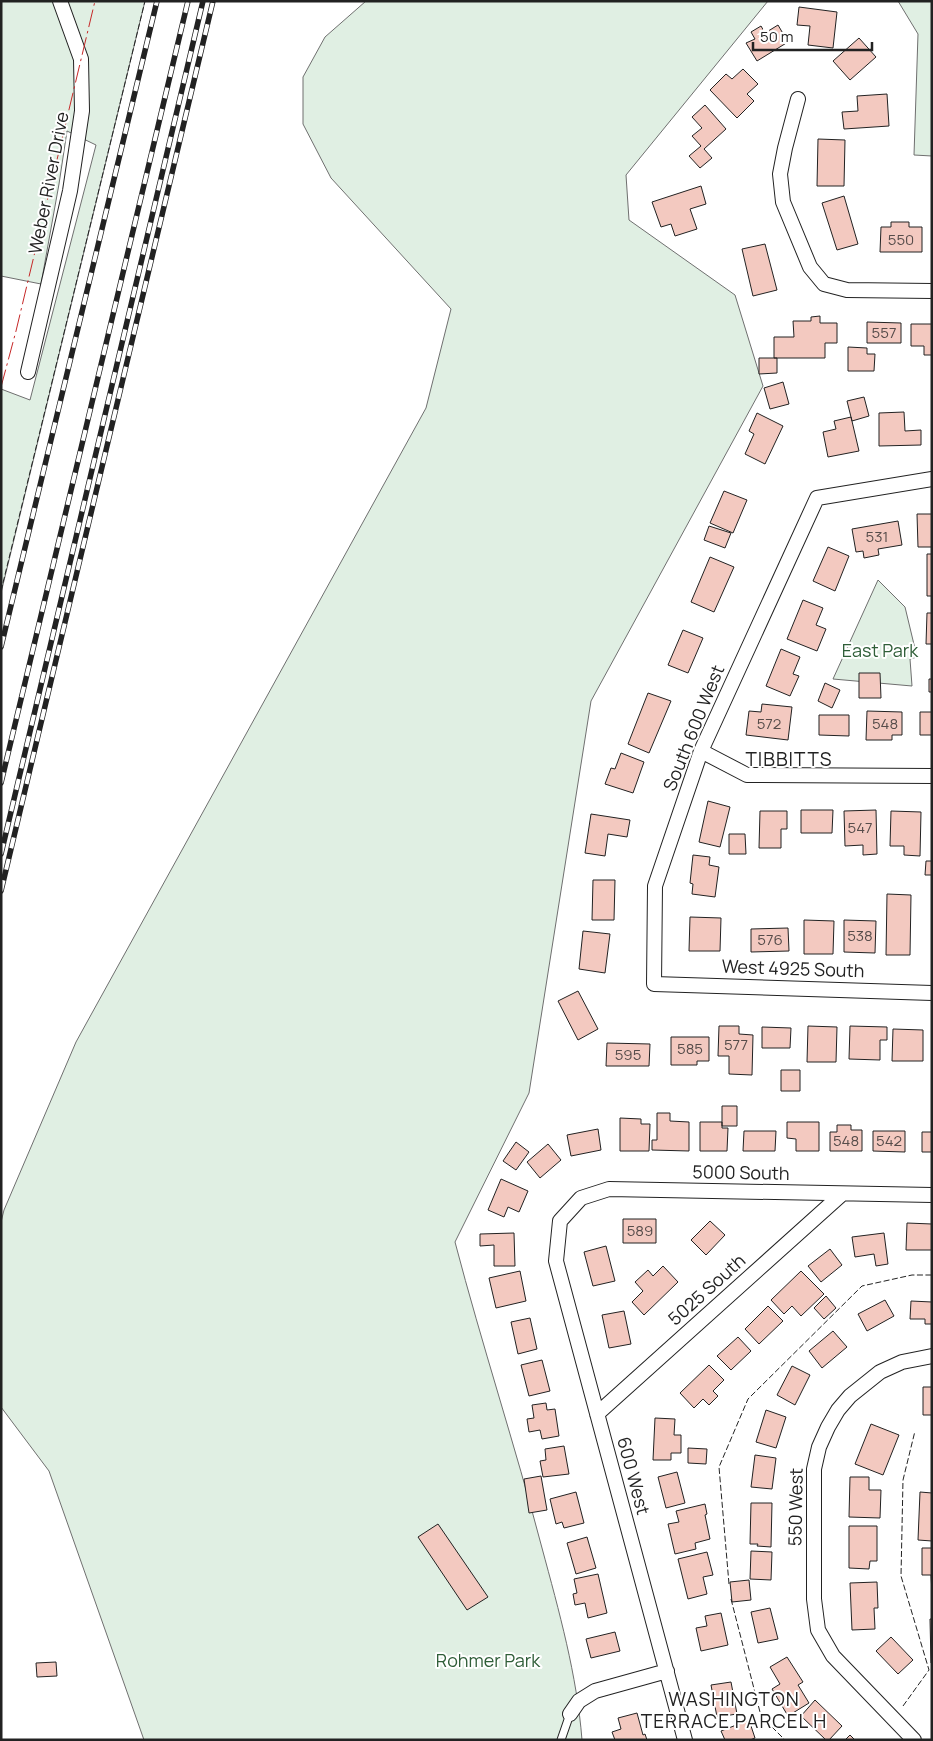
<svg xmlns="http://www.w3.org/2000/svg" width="933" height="1741" font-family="Manrope,sans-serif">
<rect width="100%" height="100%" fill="#fff"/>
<path fill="#e0efe3" stroke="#6f6f6f" d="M1,1h144l-144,592v-204l29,11 66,-255 -29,-14 -8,53 -18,100 -40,-8z
M366,1h402l-142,174 3,45 106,75 28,91 -172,315 -62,392 -74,149c27,103 60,203 87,306 17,63 35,127 40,192h-438l-95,-269 -48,-64v-185l3,-12 72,-168 350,-634 25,-99 -120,-131 -28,-54v-47l22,-40z
M898,1h34v155l-18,-1 4,-121z
M878,580l27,27 12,50 -7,2 2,27 -79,-7z"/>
<path fill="#f3c9c0" stroke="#222" d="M799,7l38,5 -4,36 -25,-3 2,-19 -13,-1z
M778,25l10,17 -31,19 -11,-18 9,-4 -4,-7 10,-6 4,7z
M859,38l17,19 -26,23 -17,-19z
M743,69l15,15 -11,10 7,7 -17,17 -27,-28 16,-16 6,5z
M887,94l2,32 -45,3 -2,-17 16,-1 -1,-15z
M705,105l21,24 -22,20 8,9 -12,10 -11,-12 12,-10 -9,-10 10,-8 -10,-11z
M818,139l27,1 -1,46h-27z
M701,186l5,18 -16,5 7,20 -22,7 -4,-12 -10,3 -9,-25z
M844,196l14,48 -21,6 -15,-47z
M891,222h18v5h13v25h-42l1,-25h10z
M765,244l12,46 -24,6 -11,-47z
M820,316v7h17v20h-12v15h-51v-21h20l-1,-16h18v-4z
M867,322l34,1v20h-34z
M911,324h21v31h-8v-9h-13z
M848,347l19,1v6h8l-1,17h-26z
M759,358h18v15l-18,1z
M783,382l6,22 -19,5 -6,-21z
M864,397l5,19 -17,5 -5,-20z
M904,412l1,19 16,-1v15l-42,1v-33z
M757,413l26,13 -18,38 -20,-10 9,-20 -5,-3z
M851,417l8,34 -31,6 -5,-25 13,-3 -2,-8z
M724,491l23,9 -14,33 -23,-10z
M917,514h15v33h-14z
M898,521l4,24 -24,4 1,6 -15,3 -1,-7 -7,1 -4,-23z
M709,526l22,7 -6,15 -21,-8z
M828,547l21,9 -14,35 -22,-10z
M927,554h5v42h-5z
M710,557l24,10 -20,45 -23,-10z
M803,600l20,8 -7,17 10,4 -9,22 -30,-12z
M927,613h5v31h-6z
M683,630l20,8 -15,35 -20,-8z
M781,649l19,8 -7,17 6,2 -9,20 -24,-10z
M859,673h21l1,25h-22z
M929,679h3v13h-3z
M825,683l15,7 -8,18 -14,-7z
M648,693l23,8 -22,52 -21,-9z
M762,704l30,3 -4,33 -42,-5 3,-24 12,1z
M867,711l35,1v23h-10v5h-26z
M920,712h12v23h-12z
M819,715h30v21l-30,-1z
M621,753l23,9 -11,31 -28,-9 6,-16 4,1z
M708,801l22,6 -10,40 -21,-5z
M801,810h32l-1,23h-31z
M876,810l1,44 -14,1v-10l-18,1 -1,-35z
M760,811h27v18h-6v19h-22z
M891,811l30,1 -1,44 -16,-1v-9h-14z
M591,814l39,6 -3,17 -19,-3 -3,22 -20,-3z
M729,834h16l1,20h-17z
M693,855l17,2 -1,8 10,2 -4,30 -23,-3 1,-10 -3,-1z
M926,861h6v14h-7z
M593,880h22l-1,40h-22z
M887,894l24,1 -1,60h-24z
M690,917l31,1 -1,33h-31z
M804,920l30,1 -1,33h-29z
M844,920l32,1 -1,32 -31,-1z
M788,928l1,23 -38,1v-23z
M583,931l27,3 -5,39 -26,-4z
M578,991l20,38 -20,11 -20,-39z
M719,1026h20v8l14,1 -1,40 -23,-1v-18h-11z
M808,1026l29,1 -1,35h-29z
M850,1026l37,1v13h-7v20l-31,-1z
M762,1027l29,1 -1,20h-28z
M893,1029l30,1v31h-31z
M671,1037h38v24h-12v4h-26z
M607,1043l43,1 -1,22h-43z
M781,1070h19v21h-19z
M722,1106h15v20h-15z
M657,1113h13v8l19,1v29l-37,-1v-10h5z
M620,1118l21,1v5h9l-1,27h-29z
M700,1122h22v6h6l-1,23h-27z
M787,1122h32v29h-23v-12l-9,-1z
M837,1125h14v5h11v21h-32v-19h7z
M598,1129l3,21 -30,6 -4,-21z
M744,1131h32l-1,20h-32z
M873,1131h32v21l-32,-1z
M922,1132h10v20h-10z
M516,1142l13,10 -13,18 -13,-9z
M548,1144l13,16 -21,18 -13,-16z
M501,1179l27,12 -9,21 -11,-5 -4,10 -16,-7z
M623,1219h33v24h-33z
M710,1221l15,14 -19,20 -15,-15z
M907,1223l25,1v26h-26z
M514,1233l1,33h-21v-21l-14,1v-12z
M884,1233l4,31 -12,2 -2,-12 -19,3 -3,-20z
M606,1246l9,35 -22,5 -9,-34z
M830,1249l12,16 -21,17 -13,-16z
M663,1266l15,16 -34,33 -12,-13 11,-11 -8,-9 13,-12 5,6z
M520,1271l6,30 -30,7 -7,-30z
M801,1271l23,23 -23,22 -9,-10 -8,8 -13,-14z
M826,1296l10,12 -12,11 -10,-11z
M885,1300l9,16 -27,15 -9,-17z
M911,1301l21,1v22h-7v-5h-15z
M768,1306l15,15 -24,23 -14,-15z
M624,1311l7,33 -22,4 -7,-33z
M530,1318l7,31 -19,5 -7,-32z
M833,1331l14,16 -25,21 -13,-17z
M738,1337l13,14 -20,19 -14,-14z
M542,1360l8,31 -21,5 -8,-31z
M709,1365l15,15 -11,11 5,5 -9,9 -6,-6 -9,9 -14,-15z
M792,1366l18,9 -15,30 -18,-10z
M923,1387h9v28h-9z
M546,1403l1,7 8,-1 4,27 -17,3 -2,-9 -11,2 -2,-13 7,-1 -2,-13z
M766,1410l20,7 -10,31 -20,-6z
M655,1418l20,1 -1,16h7v18h-10v7h-18z
M871,1424l28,11 -16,40 -28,-11z
M564,1446l5,28 -26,3 -3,-16 6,-1 -1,-11z
M688,1448l19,1 -1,15 -18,-1z
M755,1455l21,3 -4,31 -21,-2z
M677,1472l8,31 -19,5 -8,-31z
M541,1476l6,34 -18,3 -5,-34z
M850,1477h19v13h12l-1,28 -31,-1z
M576,1492l8,31 -20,5 -2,-6 -6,2 -6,-25z
M920,1492l12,1v48l-14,-1z
M751,1503h21l-1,44 -14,-1 1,-2h-8z
M705,1504l2,10 -2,1 5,24 -15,4 1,6 -21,5 -7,-30 11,-2 -3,-11z
M438,1524l50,73 -21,13 -49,-73z
M849,1526h28v35h-7l-1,8 -20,-1z
M587,1537l9,31 -20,6 -9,-31z
M922,1548h10v45l-1,-18h-9z
M751,1551l21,1 -1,28 -21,-1z
M707,1552l6,23 -10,2 4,17 -19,5 -10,-40z
M598,1574l9,39 -19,5 -3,-15 -10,2 -2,-11 4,-1 -3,-14z
M749,1580l2,20 -19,2 -2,-20z
M877,1582l1,26h-4l1,21 -23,1 -2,-47z
M770,1608l8,31 -20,4 -7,-31z
M721,1613l7,32 -27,6 -5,-23 11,-2 -2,-10z
M930,1619h2v44h-1z
M615,1632l5,19 -29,7 -5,-19z
M891,1637l22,23 -15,14 -22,-23z
M787,1657l16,25 -5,3 11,18 -21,13 -16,-27 8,-5 -10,-17z
M56,1662l1,14 -20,1 -1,-14z
M731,1682l6,32 -20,3 -6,-32z
M815,1700l27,26 -13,14h-3l-25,-24z
M637,1713l6,22 2,-1 2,6h-32l-3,-8 9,-3 -3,-11z
M749,1720l6,18 -5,2h-25l-4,-9z
M850,1735l5,5h-10z"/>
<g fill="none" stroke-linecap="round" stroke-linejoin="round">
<defs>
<path id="service" d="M561,1740l9,-26"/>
<path id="minor" d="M798,99l-13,49 -5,26 3,28 27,65 14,17 23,6 85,1
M28,372l42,-181 12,-80 -1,-52 -21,-58
M932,479l-115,19 -116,253 -46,135 -1,98 278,9
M701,751l46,24 185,1
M597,1414l245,-220
M570,1714l9,-13 16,-10 72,-20
M685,1740l-129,-479 4,-40 21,-23 28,-9 323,6
M914,1740l-81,-84 -15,-26 -4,-31v-130l5,-22 9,-20 10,-17 12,-14 30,-24 22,-10 30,-6"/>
</defs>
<use href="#service" stroke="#222" stroke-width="9"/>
<use href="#minor" stroke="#222" stroke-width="16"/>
<use href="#service" stroke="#fff" stroke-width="7"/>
<use href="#minor" stroke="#fff" stroke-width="14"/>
<defs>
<path id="rail" d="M1,647l156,-646
M1,783l187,-782
M1,854l202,-853
M1,891l212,-890"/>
</defs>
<use href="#rail" stroke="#222" stroke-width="5.5"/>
<use href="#rail" stroke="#fff" stroke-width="4" stroke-dasharray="11" stroke-linecap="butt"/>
<path stroke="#222" stroke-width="1" stroke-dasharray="6 2.5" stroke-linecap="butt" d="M1,591l144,-590
M729,1584l-10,-117 29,-68 114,-113 50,-11h20
M731,1599l30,117 24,24
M903,1706l26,-36 -28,-94 2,-96 12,-49"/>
<path stroke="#c62828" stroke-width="1" stroke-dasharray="18 4 2.5 4" stroke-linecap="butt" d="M1,387l15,-56 79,-330"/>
</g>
<g text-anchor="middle" stroke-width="4" stroke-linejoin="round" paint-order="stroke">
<g font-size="15" fill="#564c4a">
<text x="901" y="245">550</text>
<text x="884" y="338">557</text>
<text x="877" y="542">531</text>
<text x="769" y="729">572</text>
<text x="885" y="729">548</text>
<text x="860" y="833">547</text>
<text x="860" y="941">538</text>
<text x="770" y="945">576</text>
<text x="736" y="1050">577</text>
<text x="690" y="1054">585</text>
<text x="628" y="1060">595</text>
<text x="846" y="1146">548</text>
<text x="889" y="1146">542</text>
<text x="640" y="1236">589</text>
</g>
<g font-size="18" fill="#222" stroke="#fff">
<text transform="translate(49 183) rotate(-79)" y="6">Weber River Drive</text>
<text transform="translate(694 728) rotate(-68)" y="6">South 600 West</text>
<text transform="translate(793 969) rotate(2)" y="6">West 4925 South</text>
<text transform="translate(741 1173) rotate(1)" y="6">5000 South</text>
<text transform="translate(707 1290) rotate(-42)" y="6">5025 South</text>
<text transform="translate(633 1476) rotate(75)" y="6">600 West</text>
<text transform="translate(796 1507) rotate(-89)" y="6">550 West</text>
</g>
<g font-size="18" fill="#2f5e38" stroke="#fff">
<text x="880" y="657">East Park</text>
<text x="488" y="1667">Rohmer Park</text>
</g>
<g font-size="19" letter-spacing="1" fill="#222" stroke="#fff">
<text x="789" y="766">TIBBITTS</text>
<text x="734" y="1706">WASHINGTON<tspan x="734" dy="22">TERRACE PARCEL H</tspan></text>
</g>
</g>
<rect width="933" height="1741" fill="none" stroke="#222222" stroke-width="5"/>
<path d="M753 42v8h119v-8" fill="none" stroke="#222222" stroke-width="2.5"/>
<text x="760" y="42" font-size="15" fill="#222222" stroke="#ffffff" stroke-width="4" paint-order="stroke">50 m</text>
</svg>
